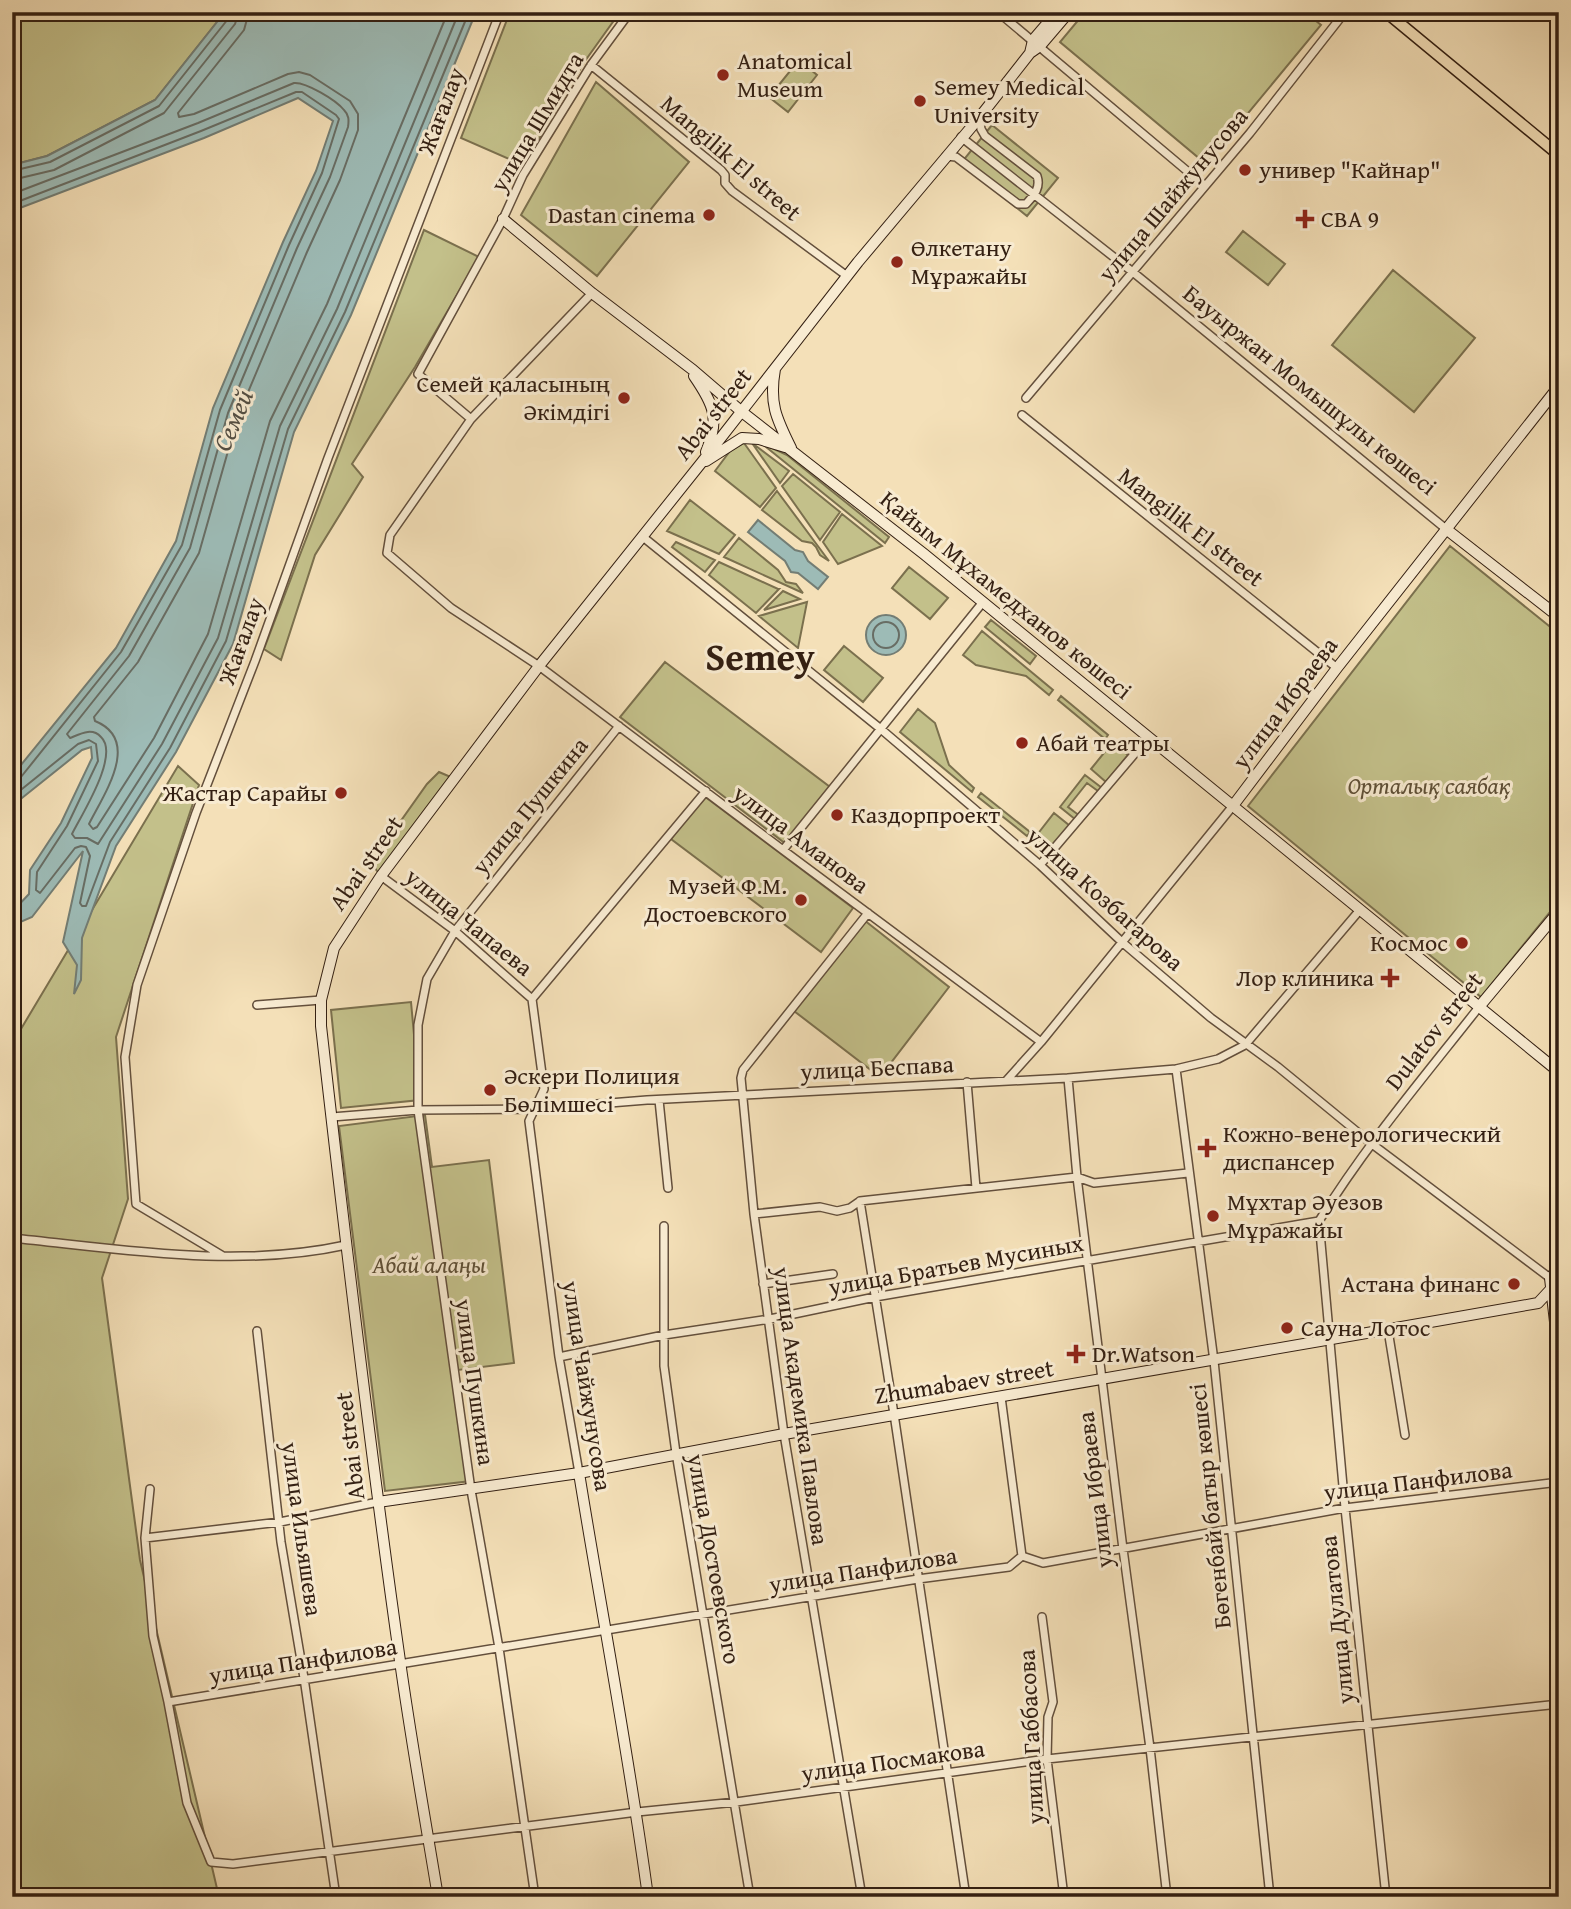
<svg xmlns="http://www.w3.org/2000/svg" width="1571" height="1909" font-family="'Gentium Book Plus',serif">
<rect width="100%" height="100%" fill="#f4e0b8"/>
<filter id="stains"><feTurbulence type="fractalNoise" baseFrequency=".00286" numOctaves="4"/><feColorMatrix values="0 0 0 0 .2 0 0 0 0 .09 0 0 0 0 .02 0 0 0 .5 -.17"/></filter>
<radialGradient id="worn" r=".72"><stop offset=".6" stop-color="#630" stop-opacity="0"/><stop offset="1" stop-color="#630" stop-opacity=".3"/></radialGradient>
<path fill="#c3c08a" stroke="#7b704e" stroke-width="2" d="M12,12h213l-70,88 -108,56 -35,9z
M510,12h110l-35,49 -62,104 -62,-27z
M1085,12h220l16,13 -115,139 -146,-122z
M799,60l18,15 -29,37 -19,-15z
M596,82l93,80 -92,114 -76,-61z
M992,125l66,53 -31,38 -66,-53z
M424,230l55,27 -64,110 -63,97 11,13 -48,78 -34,105 -17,-11z
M1243,231l42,33 -17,21 -42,-33z
M1393,270l82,68 -61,74 -82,-67z
M744,443l32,45 -16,19 -45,-36 15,-20z
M752,443l37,28 -9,12z
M761,443l26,12 102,82 -4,6z
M793,474l47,38 -20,28 -38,-54z
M777,491l52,70 -9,-6 -4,-8 -4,-4 -10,-2 -40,-31z
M690,500l45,35 -16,19 -52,-23z
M842,514l40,32 -44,18 -15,-22z
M739,538l39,32 8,12 10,2 7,9 -79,-36z
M676,542l39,18 -10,12 -33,-25z
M1450,546l109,88v267l-78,96 -233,-191z
M719,562l59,27h1l-23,24 -47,-38z
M909,567l39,31 -18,21 -38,-31z
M783,591l17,8 -36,11z
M807,602l-9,46 -39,-32z
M991,620l45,36 -6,8 -45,-37z
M982,631l71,59 -4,5 -23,-19 -50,-11 -13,-10z
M844,646l39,32 -20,24 -39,-32z
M665,662l165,125 -44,57 -166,-127z
M1061,696l47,39 -3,4 -47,-39z
M918,709l17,14 14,42 25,23 -2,4 -72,-60z
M1112,743l16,12 -22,27 -15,-13z
M178,766l21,19 -83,252 12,162 -26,79 38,282 79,337h-195l-12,-18v-835z
M439,772l14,6 -72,98 -10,-13 56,-79z
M1085,775l17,13 -4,3 -11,-8 -19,24 12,9 -4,4 -16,-13z
M981,793l49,39 -3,4 -49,-39z
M704,796l149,112 -32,44 -150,-113z
M1054,813l16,13 -21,26 -16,-12z
M864,920l85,67 -69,90 -86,-66z
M411,1002l9,98 -79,8 -10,-98z
M425,1115l7,52 57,-7 25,203 -57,7 14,111 -86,10 -46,-365z"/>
<path fill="#9dbbb6" stroke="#737d74" stroke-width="2" d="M225,12h251l-125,303 -57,117 -61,212 -57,108 -60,94 -34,92 -1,42 -7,14 3,-29 -14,-23 20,-91 -51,66 -16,7 -4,-12 17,-18 1,-24 31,-47 31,-65 -1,-11 -9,3 -70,56v-30l104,-128 60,-107 37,-133 70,-166 33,-71 17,-50 -35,-23 -94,40 -192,73v-46l35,-9 108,-56z
M758,520l37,30 8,2 5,9 20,16 -10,12 -20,-16 -7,-1 -6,-11 -37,-29z
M866 635a20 20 0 1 1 40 0a20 20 0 1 1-40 0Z"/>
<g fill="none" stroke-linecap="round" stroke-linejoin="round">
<path stroke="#686d64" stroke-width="2" d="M249,12l-5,18 -66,83 1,4 15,-3 94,-40 11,-2 11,3 40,26 8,13v16l-18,50 -33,72 -69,164 -39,137 -61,109 -44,55 1,4c47,19 9,73 -6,103l4,5 4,-2 57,-89 54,-104 62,-213 57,-117 121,-292
M12,171l38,-9 109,-56 69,-87 2,-7
M12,180l42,-10 110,-57 71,-89 4,-12
M12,194l186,-71 96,-40c12,-1 42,17 50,27 5,5 5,10 4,17l-18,50 -33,71 -69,165 -38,135 -61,108 -62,78 3,4c10,-4 22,-11 31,-1 19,18 -19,77 -29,97l3,4h12l11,6 64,-100 56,-106 62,-212 57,-117 122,-297
M12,204l189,-73 95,-39h6l34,23 3,4 -17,54 -33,72 -69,165 -38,135 -61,107 -100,125 -9,3
M873 635a13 13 0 1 1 26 0a13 13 0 1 1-26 0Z
M12,797l66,-53 11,-4 7,4 2,17 -31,65 -30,46 -1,18 4,3 35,-45 6,-2 5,1 4,9 -10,47 2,3h4l24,-64 60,-94 56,-107 62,-212 57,-117 124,-300"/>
<defs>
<path id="street" d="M998,12l207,174
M591,65l130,105 4,5v8l7,8 115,85
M961,137l173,136 312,256
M946,156l10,1 62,47h8c8,-9 15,-16 11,-28l-52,-40 -4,-7 -2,-11
M592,293l-121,126 -81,116 -3,18 64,55 88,58 244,184 258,192
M1026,398l224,-265 95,-121
M1022,415l315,253
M471,419l-53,-45 85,-155 20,-44 68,-110 39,-53
M643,537l239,193 158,135 83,78 88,75 67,49 94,77 178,134
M783,850l200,-248
M1040,865l108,-127
M381,876l74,55 77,68
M257,1005l64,-5
M1176,1069l38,292 56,536
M1068,1078l9,99 46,372 27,199 17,149
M1006,1081l35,-39 191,-235
M967,1082l9,106
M659,1100l9,88
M332,1117l86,-7 117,-1 112,-9 421,-22 108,-9 42,-10 27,-14 114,-134
M860,1201l34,213 72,483
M754,1214l66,-7 17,4 13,-3 10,-7 217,-24 17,6 94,-10
M664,1226v140l12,87 74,444
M12,1238c109,11 225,31 334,7
M223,1256l-87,-52 -11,-147 12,-72 59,-172 59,-152 73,-203 172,-446
M763,1284l70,-10
M1388,1330l17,105
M257,1331l24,211 23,136 32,219
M559,1357l105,-22 106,-16 105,-22 444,-76
M1001,1397l21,159
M579,1473l-20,-116 -30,-236 15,-32 -12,-90 174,-208
M150,1489l-5,49 8,98 15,66 19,101 24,59 22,2 404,-52 99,-10 311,-43 512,-55
M145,1538l135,-16 98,-20
M1042,1617l11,85 -5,15 -1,42 17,138
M168,1702l750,-123 91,-12 13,-11 21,7 302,-55 214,-26
M535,1897l-36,-249 -28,-158 -53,-380v-85l9,-46 28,-48 164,-205
M862,1897l-78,-463 -30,-220 -13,-136 2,-8 125,-157
M1386,1897l-41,-389 -26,-287c47,-76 105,-144 160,-214"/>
<path id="secondary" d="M1030,53l3,-13 24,-28
M503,219l89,74 101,77 49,42 182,142 635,518
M775,369c-6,34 1,49 16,79
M694,376c20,29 26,42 12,76
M706,461l36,-23 17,1 26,8
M1446,529l113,88
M1232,807l105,-139 222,-282
M1479,1007l80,-96
M1559,1268l-9,10 9,79
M579,1473c23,142 50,282 69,424
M378,1502l201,-29 205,-39 652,-113 102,-18 13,-14
M438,1897c-13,-79 -27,-157 -38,-236 -30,-211 -55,-423 -79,-635v-26l13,-52 47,-72 158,-210 163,-204 156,-200 121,-144 51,-65 10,-7 29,-34"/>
<path id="primary" d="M1386,12l173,143"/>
</defs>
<use href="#street" stroke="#634f3c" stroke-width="10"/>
<use href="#secondary" stroke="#331f12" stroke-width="12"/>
<use href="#primary" stroke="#331f12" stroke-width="13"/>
<use href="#street" stroke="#f8ebd1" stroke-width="7"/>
<use href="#secondary" stroke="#f8ebd1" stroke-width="10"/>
<use href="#primary" stroke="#f4e0b8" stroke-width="10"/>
</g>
<g fill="#8f2418" stroke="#f8ebd1" stroke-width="2.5">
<circle cx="723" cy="75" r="7"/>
<circle cx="920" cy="101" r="7"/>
<circle cx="1245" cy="170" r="7"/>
<circle cx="709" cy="215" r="7"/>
<path d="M1301.5 208.5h7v7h7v7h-7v7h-7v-7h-7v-7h7z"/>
<circle cx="897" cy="262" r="7"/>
<circle cx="624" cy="398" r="7"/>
<circle cx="1022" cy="743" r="7"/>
<circle cx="341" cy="793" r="7"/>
<circle cx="837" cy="815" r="7"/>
<circle cx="801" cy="900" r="7"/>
<circle cx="1462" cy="943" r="7"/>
<path d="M1386.5 967.5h7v7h7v7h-7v7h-7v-7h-7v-7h7z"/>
<circle cx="490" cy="1090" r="7"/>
<path d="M1203.5 1137.5h7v7h7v7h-7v7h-7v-7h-7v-7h7z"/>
<circle cx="1213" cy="1216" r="7"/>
<circle cx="1514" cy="1284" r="7"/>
<circle cx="1287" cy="1328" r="7"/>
<path d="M1072.5 1343.5h7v7h7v7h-7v7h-7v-7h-7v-7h7z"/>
</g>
<g text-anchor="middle" stroke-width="6" stroke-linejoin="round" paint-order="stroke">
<g font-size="24" fill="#331f12" stroke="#f8ebd1" text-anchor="start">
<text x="737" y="69">Anatomical<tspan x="737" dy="28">Museum</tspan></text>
<text x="934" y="95">Semey Medical<tspan x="934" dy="28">University</tspan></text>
<text x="1259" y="178">универ "Кайнар"</text>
<text x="695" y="223" text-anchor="end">Dastan cinema</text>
<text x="1321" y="227">СВА 9</text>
<text x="911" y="256">Өлкетану<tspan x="911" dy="28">Мұражайы</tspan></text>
<text x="610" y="392" text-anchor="end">Семей қаласының<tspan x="610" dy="28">Әкімдігі</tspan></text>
<text x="1036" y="751">Абай театры</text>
<text x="327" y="801" text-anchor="end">Жастар Сарайы</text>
<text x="851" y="823">Каздорпроект</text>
<text x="787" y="894" text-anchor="end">Музей Ф.М.<tspan x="787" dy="28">Достоевского</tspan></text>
<text x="1448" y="951" text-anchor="end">Космос</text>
<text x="1374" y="986" text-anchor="end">Лор клиника</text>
<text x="504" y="1084">Әскери Полиция<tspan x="504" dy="28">Бөлімшесі</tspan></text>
<text x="1223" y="1142">Кожно-венерологический<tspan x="1223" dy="28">диспансер</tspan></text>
<text x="1227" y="1210">Мұхтар Әуезов<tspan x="1227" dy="28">Мұражайы</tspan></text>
<text x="1500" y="1292" text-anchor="end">Астана финанс</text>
<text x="1301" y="1336">Сауна Лотос</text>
<text x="1092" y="1362">Dr.Watson</text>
</g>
<g font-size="24" fill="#331f12" stroke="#f8ebd1">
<text transform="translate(441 111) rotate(-69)" y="8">Жағалау</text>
<text transform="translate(537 122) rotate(-59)" y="8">улица Шмидта</text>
<text transform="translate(731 158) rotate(41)" y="8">Mangilik El street</text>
<text transform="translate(1173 195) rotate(-50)" y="8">улица Шайжунусова</text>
<text transform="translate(1310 390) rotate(39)" y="8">Бауыржан Момышұлы көшесі</text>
<text transform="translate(713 414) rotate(-52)" y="8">Abai street</text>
<text transform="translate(1191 527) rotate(38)" y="8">Mangilik El street</text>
<text transform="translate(1006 595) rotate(39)" y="8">Қайым Мұхамедханов көшесі</text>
<text transform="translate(241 641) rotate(-70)" y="8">Жағалау</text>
<text transform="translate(1285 703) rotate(-53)" y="8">улица Ибраева</text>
<text transform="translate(530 806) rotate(-51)" y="8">улица Пушкина</text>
<text transform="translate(801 839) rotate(37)" y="8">улица Аманова</text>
<text transform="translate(366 863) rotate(-55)" y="8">Abai street</text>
<text transform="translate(1105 899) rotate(42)" y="8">улица Козбагарова</text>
<text transform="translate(469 922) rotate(39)" y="8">улица Чапаева</text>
<text transform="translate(1434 1031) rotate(-52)" y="8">Dulatov street</text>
<text transform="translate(877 1068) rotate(-3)" y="8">улица Беспава</text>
<text transform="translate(956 1265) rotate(-10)" y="8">улица Братьев Мусиных</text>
<text transform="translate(475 1382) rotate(82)" y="8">улица Пушкина</text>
<text transform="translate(964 1382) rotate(-9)" y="8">Zhumabaev street</text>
<text transform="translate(587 1386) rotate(81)" y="8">улица Чайжунусова</text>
<text transform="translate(801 1406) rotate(82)" y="8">улица Академика Павлова</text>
<text transform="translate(350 1446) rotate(-97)" y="8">Abai street</text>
<text transform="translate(1418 1481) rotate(-7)" y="8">улица Панфилова</text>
<text transform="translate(1095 1490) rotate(-97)" y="8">улица Ибраева</text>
<text transform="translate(1210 1506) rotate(-96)" y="8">Бөгенбай батыр көшесі</text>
<text transform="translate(302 1529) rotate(82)" y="8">улица Ильяшева</text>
<text transform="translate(714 1559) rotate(80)" y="8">улица Достоевского</text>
<text transform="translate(863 1570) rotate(-9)" y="8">улица Панфилова</text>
<text transform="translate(1337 1620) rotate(-96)" y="8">улица Дулатова</text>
<text transform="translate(303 1661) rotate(-9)" y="8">улица Панфилова</text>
<text transform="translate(1031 1737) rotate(-93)" y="8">улица Габбасова</text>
<text transform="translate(893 1761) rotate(-8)" y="8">улица Посмакова</text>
</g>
<g font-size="24" font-style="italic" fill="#5e4f36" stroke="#f8ebd1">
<text x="1429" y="794">Орталық саябақ</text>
<text x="429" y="1273">Абай алаңы</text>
</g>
<g font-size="26" font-style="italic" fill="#534e43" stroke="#f8ebd1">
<text transform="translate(233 420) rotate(-67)" y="9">Семей</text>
</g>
<g font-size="38" font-weight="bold" fill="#331f12" stroke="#f8ebd1">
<text x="760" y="670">Semey</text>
</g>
</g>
<rect width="1571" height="1909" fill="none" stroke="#f4e0b8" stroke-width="42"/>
<rect x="14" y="14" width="1543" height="1881" fill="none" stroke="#331f12" stroke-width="3.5"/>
<rect x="21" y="21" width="1529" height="1867" fill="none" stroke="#331f12" stroke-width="2"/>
<rect width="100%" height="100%" filter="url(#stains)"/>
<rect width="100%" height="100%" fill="url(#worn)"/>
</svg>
